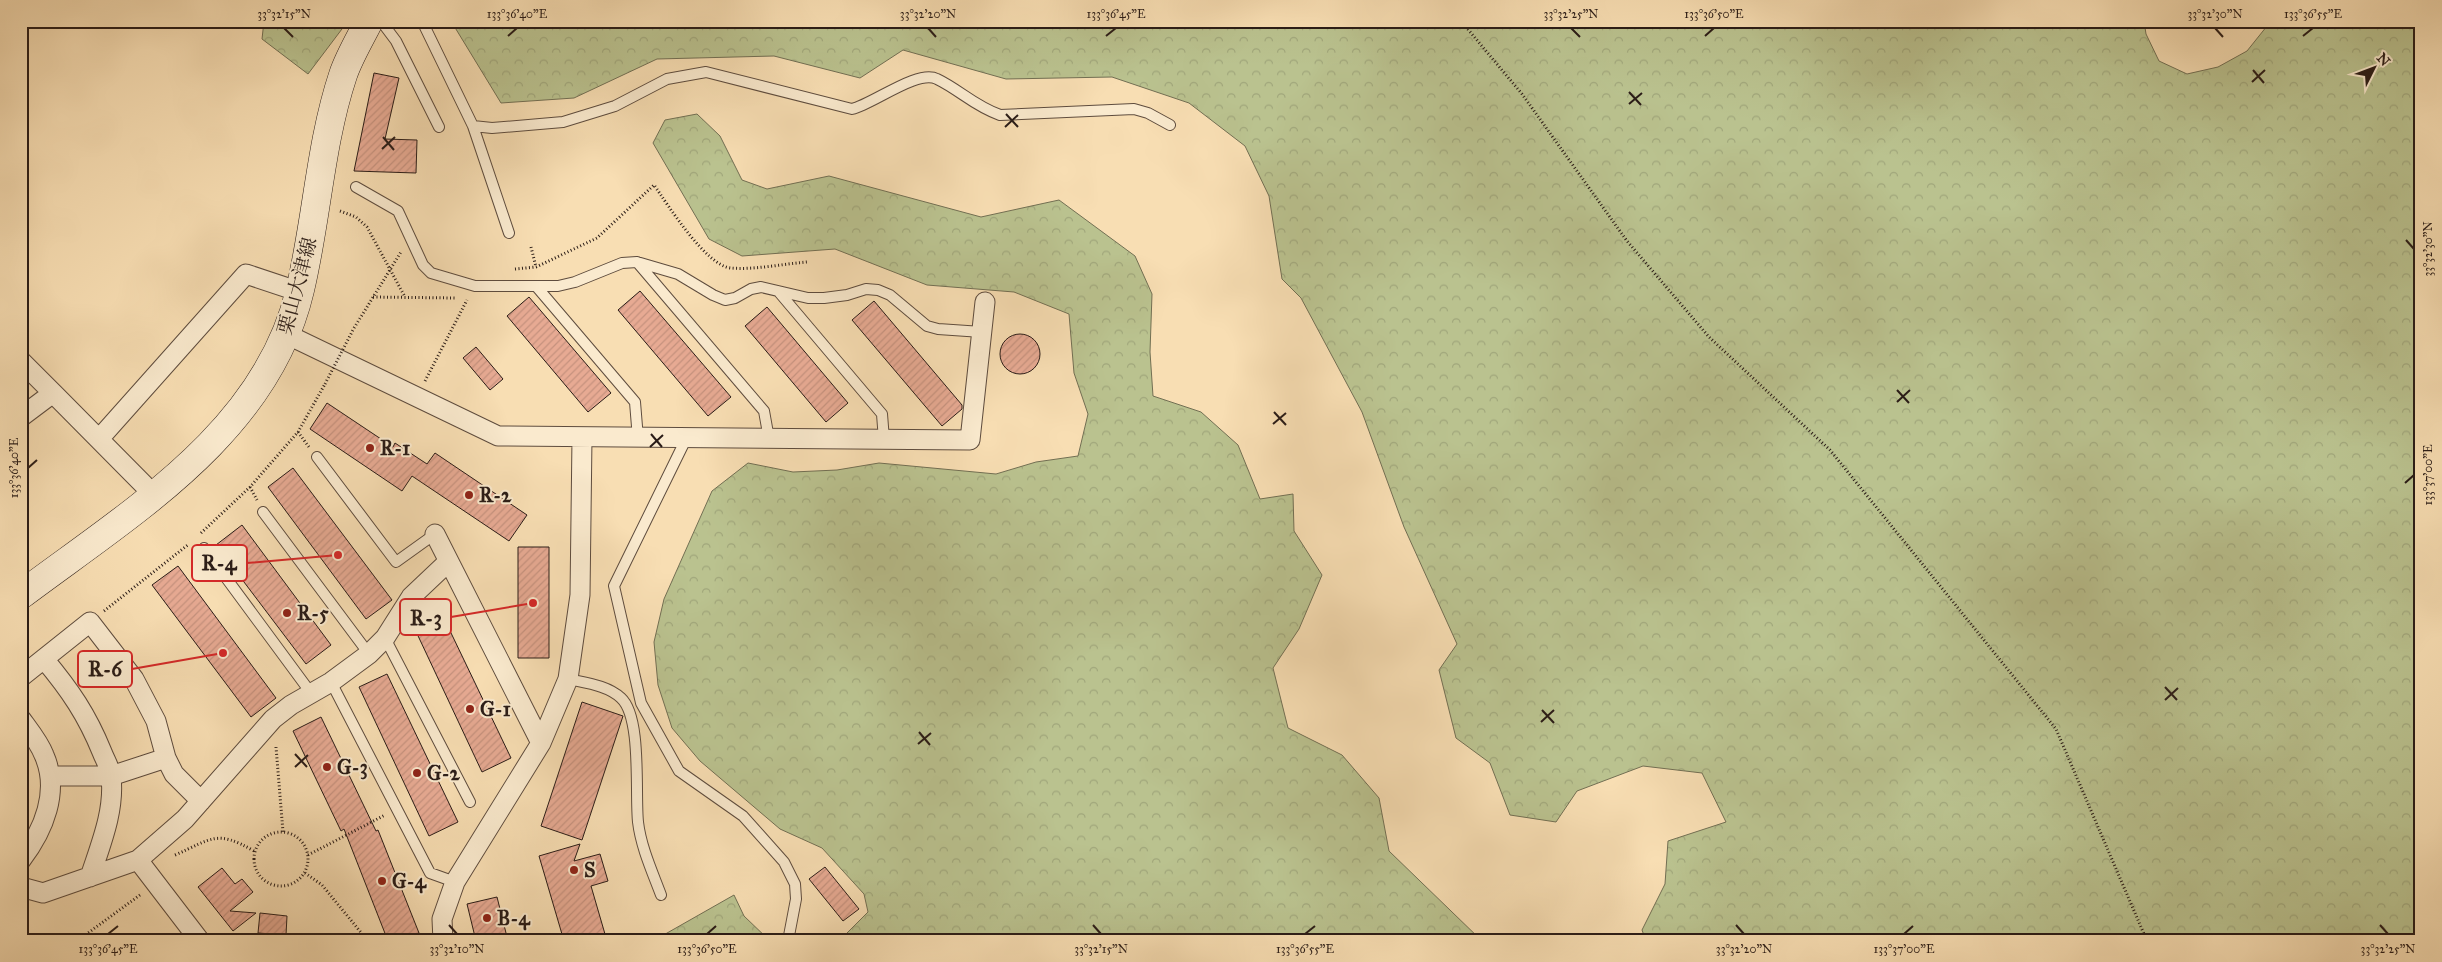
<svg xmlns="http://www.w3.org/2000/svg" width="2442" height="962" font-family="'IM FELL Great Primer','Noto Serif JP',serif">
<defs>
<pattern id="forest-crowns" width="20" height="18" patternUnits="userSpaceOnUse" patternTransform="scale(1.25)"><rect width="20" height="18" fill="#bac28f"/><path d="M2 6a3 3 0 1 1 6 0M12 15a3 3 0 1 1 6 0" fill="none" stroke="#a0a67b"/></pattern>
<pattern id="building-hatch" width="6" height="6" patternUnits="userSpaceOnUse" patternTransform="scale(1.25)"><rect width="6" height="6" fill="#e7aa93"/><path d="M-1 1l2-2M0 6l6-6M5 7l2-2" fill="none" stroke="#c6927e"/></pattern>
</defs>
<rect width="100%" height="100%" fill="#f8deb3"/>
<filter id="stains"><feTurbulence type="fractalNoise" baseFrequency=".004" numOctaves="4"/><feColorMatrix values="0 0 0 0 .2 0 0 0 0 .09 0 0 0 0 .02 0 0 0 .5 -.17"/></filter>
<radialGradient id="worn" r=".72"><stop offset=".6" stop-color="#630" stop-opacity="0"/><stop offset="1" stop-color="#630" stop-opacity=".3"/></radialGradient>
<path fill="url(#forest-crowns)" stroke="#726f53" d="M264,21h84l-40,53 -46,-35z
M451,21h1693l2,13 13,27 28,13 31,-7 29,-16 24,-30h150v920h-775l-4,-11 23,-46 3,-43 58,-19 -24,-49 -59,-7 -66,25 -21,31 -46,-7 -20,-52 -34,-25 -17,-68 18,-26 -53,-117 -42,-115 -61,-114 -19,-19 -13,-83 -24,-50 -56,-43 -77,-26 -106,2 -103,-29 -43,28 -86,-22 -117,3 -83,39 -73,5z
M697,114l23,22 22,44 25,9 62,-13 152,41 78,-17 76,56 17,38 -2,58 3,44 48,16 37,33 22,54 33,-5 1,37 28,44 -23,54 -26,39 15,60 54,27 37,43 10,53 93,90h-650l14,-7 22,-22 -4,-18 -42,-46 -42,-19 -80,-68 -28,-33 -14,-43 -4,-43 10,-43 48,-108 36,-28 45,9 44,-2 42,-7 117,11 40,-12 42,-6 10,-42 -14,-41 -5,-59 -55,-22 -87,-7 -92,-36 -93,7 -33,-17 -56,-96 12,-23z
M734,895l10,21 26,25h-117z"/>
<path fill="url(#building-hatch)" stroke="#2a1c17" d="M374,73l25,5 -14,61 32,1 -1,33 -62,-2z
M640,291l91,106 -23,19 -90,-106z
M529,297l82,96 -23,19 -81,-96z
M874,301l88,104v4l-20,17 -90,-106z
M767,307l81,96 -22,19 -81,-96z
M1000 354a20 20 0 1 1 40 0a20 20 0 1 1-40 0Z
M476,347l27,32 -13,11 -27,-32z
M327,403l66,44 2,-4 32,21 8,-11 92,62 -18,26 -97,-65 -10,15 -92,-62z
M293,468l99,132 -26,19 -98,-132z
M242,525l89,120 -25,19 -90,-119z
M518,547h31v111h-31z
M178,566l98,132 -25,19 -99,-132z
M440,610l71,148 -29,14 -70,-149z
M387,674l71,148 -29,14 -70,-149z
M582,702l41,14 -41,124 -41,-14z
M321,717l55,114 2,-1 41,103 -20,8h-11l-44,-112 -3,2 -48,-100z
M580,844l-6,17 26,-7 8,27 -17,5 16,55h-43l-25,-85z
M825,867l34,42 -16,12 -34,-42z
M222,868l13,16 7,-5 11,13 -23,19 26,2 -23,18 -35,-44z
M497,897l11,44h-32l-9,-37z
M260,913l27,3 -1,19 -28,-2z"/>
<g fill="none" stroke-linecap="round" stroke-linejoin="round">
<defs>
<path id="service" d="M381,21l15,20 43,86
M422,21l51,105 36,107
M473,126l19,2 71,-6 52,-16 52,-27 39,-7 146,37c21,-5 66,-40 85,-30 23,11 37,27 63,36l134,-6 14,4 22,12
M356,187l42,24 25,54 8,8 44,13h83l17,-4 47,-19 15,-1 41,12 35,21 12,5 10,-2 16,-9 10,-2 47,11h16l23,-3 19,-6 12,1 12,5 37,31 11,3 44,3
M637,262l127,149 5,28
M536,286l99,116 3,37
M778,291l104,123 2,26
M686,439l-72,147 27,117 38,68 64,45 41,46 11,22 1,15 -8,42
M317,457l79,105 39,-28
M263,512l106,142
M204,548l107,145
M385,638l85,164
M568,679c17,4 39,6 53,19 21,19 14,95 17,124 3,25 14,49 23,73
M331,682l99,191 25,9"/>
<path id="minor" d="M286,334l212,102 472,4 15,-138
M21,361l32,32
M21,417l32,-24 101,102
M99,439l147,-165 54,18
M435,534l106,209
M44,659c26,31 43,56 58,93 3,8 9,17 9,25 4,34 -11,69 -21,100
M21,677l69,-55 44,57 22,42 10,37 8,16 27,27
M21,719c8,11 18,23 23,36 16,36 0,75 -23,105
M51,776h60l55,-18
M21,887l22,6 95,-33
M200,941l-62,-81 47,-41 88,-100 18,-14 40,-23 38,-28 16,-16 26,-41 37,-35
M443,941l-1,-22 13,-37 86,-139 27,-64 12,-84 2,-157"/>
<path id="secondary" d="M21,595c109,-82 246,-163 279,-305 17,-71 20,-146 43,-215 6,-18 17,-36 26,-54"/>
</defs>
<use href="#service" stroke="#5e4c3e" stroke-width="12"/>
<use href="#minor" stroke="#5e4c3e" stroke-width="21"/>
<use href="#secondary" stroke="#2a1c17" stroke-width="29"/>
<path stroke="#2a1c17" stroke-width="3" stroke-dasharray="1 2.5" stroke-linecap="butt" d="M1461,21l61,73 105,147 82,96 121,113 226,279 91,212
M340,211l16,6 11,10 38,70
M531,247l5,20
M515,269l21,-2 61,-29 57,-53c14,20 52,81 77,83 24,2 51,-4 76,-6
M373,297l82,1
M354,328l47,-76
M425,381l42,-81
M298,432l11,15
M250,487l7,13
M201,533l49,-46 48,-55 27,-48
M104,611l85,-67
M276,747l7,85
M254 859a27 27 0 1 1 54 0a27 27 0 1 1-54 0Z
M175,855c37,-16 41,-26 79,-4
M308,855l77,-40
M305,873l17,12 46,56
M77,941l63,-46"/>
<use href="#service" stroke="#faeace" stroke-width="10"/>
<use href="#minor" stroke="#faeace" stroke-width="19"/>
<use href="#secondary" stroke="#faeace" stroke-width="28"/>
<path stroke="#2a1c17" stroke-width="3" stroke-dasharray="1 2.5" stroke-linecap="butt" d="M325,384l29,-56"/>
</g>
<path fill="none" stroke="#2a1c17" stroke-width="2" d="M284,28l9,9M928,28l8,9M1571,28l9,9M2215,28l8,9M508,36l9,-8M1106,36l10,-8M1705,36l9,-8M2303,36l10,-8M2253,70l11,13M2252,82l13,-12M1629,92l12,13M1629,104l13,-11M1006,114l12,13M1005,127l13,-12M383,137l11,13M382,149l13,-12M2406,240l8,9M1897,390l12,13M1897,402l13,-12M1274,412l12,13M1273,424l13,-11M651,434l11,13M650,447l13,-12M28,468l9,-8M2405,483l9,-8M2165,687l12,13M2165,700l13,-12M1542,710l12,13M1541,722l13,-12M919,732l11,13M918,744l13,-11M295,754l12,13M295,767l13,-12M449,925l8,9M1093,925l8,9M1736,925l8,9M2380,925l8,9M108,934l10,-8M707,934l9,-8M1305,934l10,-8M1904,934l9,-8"/>
<g fill="#8f2418" stroke="#faeace" stroke-width="2">
<circle cx="370" cy="448" r="5"/>
<circle cx="469" cy="495" r="5"/>
<circle cx="287" cy="613" r="5"/>
<circle cx="470" cy="709" r="5"/>
<circle cx="327" cy="767" r="5"/>
<circle cx="417" cy="773" r="5"/>
<circle cx="574" cy="870" r="5"/>
<circle cx="382" cy="881" r="5"/>
<circle cx="487" cy="918" r="5"/>
</g>
<g text-anchor="middle" stroke-width="4" stroke-linejoin="round" paint-order="stroke">
<g font-size="20" fill="#2a1c17" stroke="#faeace">
<text transform="translate(297 286) rotate(-75)" y="7">栗山大津線</text>
</g>
<g font-size="20" font-weight="bold" fill="#2a1c17" stroke="#faeace" text-anchor="start">
<text x="380" y="455">R-1</text>
<text x="479" y="502">R-2</text>
<text x="297" y="620">R-5</text>
<text x="480" y="716">G-1</text>
<text x="337" y="774">G-3</text>
<text x="427" y="780">G-2</text>
<text x="584" y="877">S</text>
<text x="392" y="888">G-4</text>
<text x="497" y="925">B-4</text>
</g>
</g>
<path fill="none" stroke="#d62828" stroke-width="2" d="M338 555L247 563M533 603L451 617M223 653L132 669"/>
<g fill="#d62828" stroke="#faeace" stroke-width="2">
<circle cx="338" cy="555" r="5"/>
<circle cx="533" cy="603" r="5"/>
<circle cx="223" cy="653" r="5"/>
</g>
<g fill="#faeace" stroke="#d62828" stroke-width="2">
<rect x="192" y="545" width="55" height="36" rx="5"/>
<rect x="400" y="599" width="51" height="36" rx="5"/>
<rect x="78" y="651" width="54" height="36" rx="5"/>
</g>
<g font-size="21" text-anchor="middle" font-weight="bold" fill="#2a1c17">
<text x="219" y="570">R-4</text>
<text x="426" y="625">R-3</text>
<text x="105" y="676">R-6</text>
</g>
<rect width="2442" height="962" fill="none" stroke="#f8deb3" stroke-width="55"/>
<g transform="translate(2374 68) rotate(48)" stroke="#faeace" stroke-width="4" paint-order="stroke">
<path d="M0-4L9 19L0 12L-9 19Z" fill="#2a1c17"/>
<text y="-8" font-size="14" font-weight="bold" text-anchor="middle" fill="#2a1c17">N</text>
</g>
<rect x="28" y="28" width="2386" height="906" fill="none" stroke="#2a1c17" stroke-width="2"/>
<g font-size="12" text-anchor="middle" fill="#2a1c17">
<text x="284" y="18">33°32'15"N</text>
<text x="517" y="18">133°36'40"E</text>
<text x="928" y="18">33°32'20"N</text>
<text x="1116" y="18">133°36'45"E</text>
<text x="1571" y="18">33°32'25"N</text>
<text x="1714" y="18">133°36'50"E</text>
<text x="2215" y="18">33°32'30"N</text>
<text x="2313" y="18">133°36'55"E</text>
<text transform="translate(2428 249) rotate(-90)" y="4">33°32'30"N</text>
<text transform="translate(14 468) rotate(-90)" y="4">133°36'40"E</text>
<text transform="translate(2428 475) rotate(-90)" y="4">133°37'00"E</text>
<text x="108" y="953">133°36'45"E</text>
<text x="457" y="953">33°32'10"N</text>
<text x="707" y="953">133°36'50"E</text>
<text x="1101" y="953">33°32'15"N</text>
<text x="1305" y="953">133°36'55"E</text>
<text x="1744" y="953">33°32'20"N</text>
<text x="1904" y="953">133°37'00"E</text>
<text x="2388" y="953">33°32'25"N</text>
</g>
<rect width="100%" height="100%" filter="url(#stains)"/>
<rect width="100%" height="100%" fill="url(#worn)"/>
</svg>
